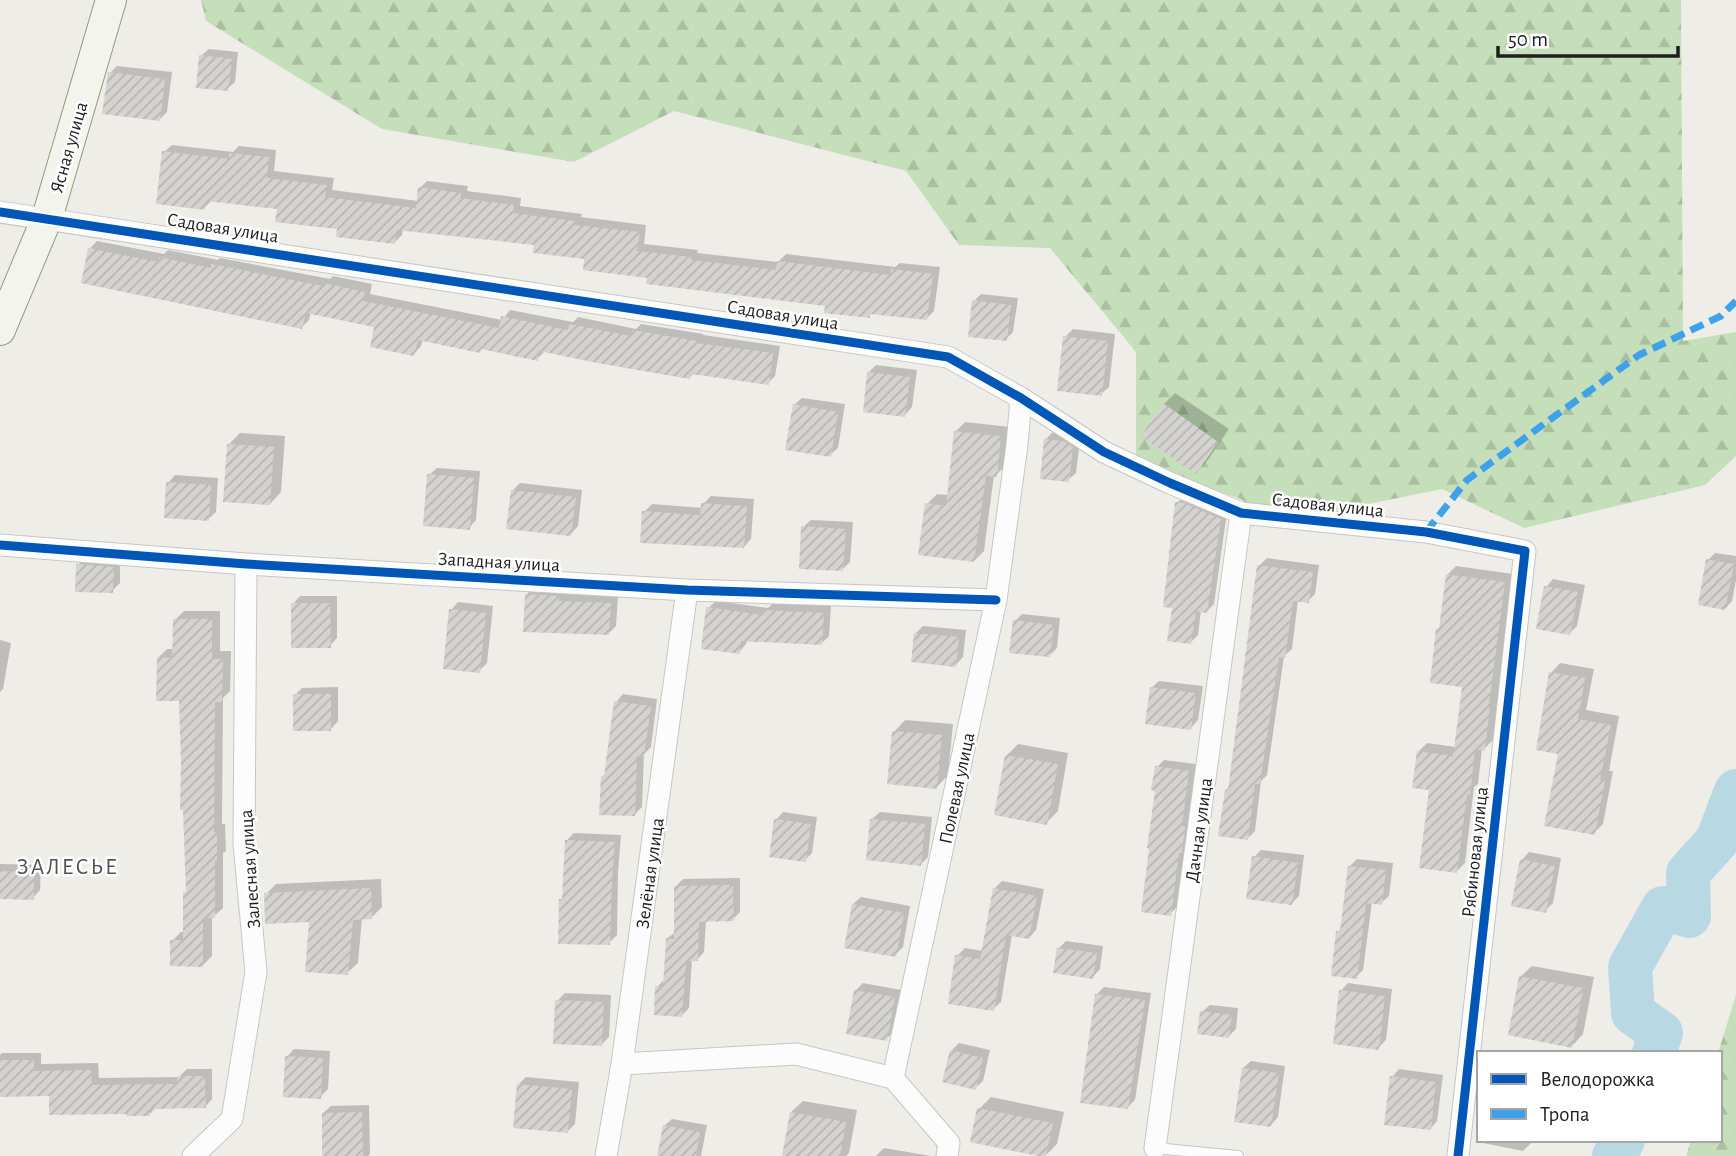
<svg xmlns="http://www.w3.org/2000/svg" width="1736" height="1156" font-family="'Alegreya Sans',sans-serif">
<defs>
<pattern id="forest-firs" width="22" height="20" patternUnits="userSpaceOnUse" patternTransform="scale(1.75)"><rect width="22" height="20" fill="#c6dfbb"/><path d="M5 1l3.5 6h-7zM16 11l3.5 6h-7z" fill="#aabfa0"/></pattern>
<pattern id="building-hatch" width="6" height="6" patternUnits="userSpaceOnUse" patternTransform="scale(1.75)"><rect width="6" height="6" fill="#d5d3cf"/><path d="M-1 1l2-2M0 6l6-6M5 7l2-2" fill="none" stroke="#b6b5b1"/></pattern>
</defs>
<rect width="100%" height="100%" fill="#eeede8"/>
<path fill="url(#forest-firs)" d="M201,0h1480l2,341 53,-9v124l-31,29 -181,43 -82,-39 -167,34 -34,-24 -105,-35v-112l-86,-104 -91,-3 -53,-74 -232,-60 -100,51 -192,-33 -176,-108z
M1736,995v161h-50l5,-16h29v-87h-2z"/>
<path fill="#0003" d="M209,49l29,3 -3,30 -8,7 -26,-33z
M117,66l55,6 -5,40 -7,7 -50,-46z
M172,145l61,7 6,-6 37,4 -2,21 60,7 -2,12 86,11 2,-13 7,-7 41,5 -1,5 54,7 -1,8 62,8 -1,3 65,8 -2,19 54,6 -1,3 81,9 8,-8 109,13 5,-4 40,4 -6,44 -7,7 -54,-6 -4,4 -43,-11 -177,-29 -114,-33 -132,-14 -1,6 -7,7 -56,-14 -60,-20 -67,-8 -8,8 -40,-56z
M97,241l67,13 4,-4 50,10 2,-2 110,21 3,-3 39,8 -2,10 132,26 8,-10 63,12 5,-5 58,12 5,-5 62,10v1l77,11 -5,30 -7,7 -74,-10 -4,4 -145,-26 -8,8 -54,-11 -4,3 -56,-12 -2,7 -7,8 -37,-29 -66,-13 -2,8 -7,7 -212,-79z
M981,294l37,4 -5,34 -7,7 -32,-38z
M1073,329l42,5 -6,53 -8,7 -36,-57z
M876,365l41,5 -5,37 -7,8 -36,-43z
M1175,393l54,36 -21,31 -12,12 -32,-68z
M802,398l43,6 -7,44 -8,7 -36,-50z
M965,422l45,5 -4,38 -10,10h-2l-10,76 -10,10 -47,-57 10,-10 12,1 6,-63z
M1053,432l18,2 9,6 -4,33 -8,7 -23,-40z
M240,433l45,3 -4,56 -11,12 -42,-59z
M437,468l43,3 -4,49 -7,8 -40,-53z
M175,475l43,3 -2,34 -8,7 -40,-36z
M520,483l62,7 -4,36 -7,8 -59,-43z
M711,496l43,3 -3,40 -7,8 -100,-35 8,-8 51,4v-4z
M1184,496l43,16 -13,92 -7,7 -6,-1 -3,25 -7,7 -17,-35 3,-104z
M811,520l42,2 -3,40 -8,8 -39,-43z
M1715,553l21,3v24l-4,21 -7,8 -17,-49z
M85,557l35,3v23l-8,8 -34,-26z
M1267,558l52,7 -4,29 -7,7 -10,-1 -6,49 -8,7 -17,119 -6,6 -6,50 -8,8 -21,-49 4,-4 29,-220z
M1456,566l57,8 -5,40 -1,2 -14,124 -9,9h-2l-4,35 -4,3 -9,76 -8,8 -39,-119 9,-9 29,4 8,-61 -26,-57 3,-3 6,-51z
M1553,579l32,6 -8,41 -8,8 -23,-47z
M534,587l32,2 -1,5 53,2 -2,30 -7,7 -82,-39z
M300,596h37v42l-7,8 -37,-42z
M716,601l52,7 5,-5 58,3 -2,30 -7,7 -75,-3 -1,4 -7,8 -31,-44z
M458,602l35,4 -6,57 -8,8 -28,-61z
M184,611h36v40h11l-1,40 -7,7 -1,126h3l1,27 -3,2v55l-9,8h-2v40l-9,9 -31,-24 9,-9h4l3,-42 -7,-191 -23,-41 9,-9h7l1,-29z
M1022,614l38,4 -3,30 -8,8 -34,-35z
M923,626l43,4 -3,27 -7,8 -41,-31z
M0,640l11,3 -8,46 -3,3z
M1560,663l34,6 -8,41 33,6 -10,55h4l-10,53 -9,9 -34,-81 -9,-79z
M1159,681l44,5 -5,34 -7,8 -40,-40z
M338,687v34l-7,8 -36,-34 7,-7z
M623,694l34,5 -6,48 -7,7 -2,53 -7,7 -33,-37 4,-4 10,-71z
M905,720l48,4 -5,51 -11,12 -43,-55z
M1018,744l50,9 -10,58 -12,12 -40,-67z
M1164,760l32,4 -7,55 3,1 -14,86 -8,8 -13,-125v-22z
M783,812l34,5 -5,36 -7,7 -29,-40z
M880,812l52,5 -4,40 -7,7 -49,-45z
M574,833l47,2 -3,37 -1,63 -8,8 -48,-43 3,-3 3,-57z
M1261,850l43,5 -5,41 -7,7 -38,-46z
M1529,852l32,6 -8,45 -8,8 -23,-51z
M1357,859l36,4 -4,33 -8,7 -9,-1 -9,68 -7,7 -18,-45 4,-5 8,-61z
M0,864l41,1 -1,25 -7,8 -33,-1z
M740,878v34l-7,7 -27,1 -2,32 -7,8 -5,-1 -3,49 -7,7 -25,-28 8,-8 2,-40 8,-7v-45l8,-8z
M381,879l1,28 -10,10 -10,1 -4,45 -11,10 -36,-53 -45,-26 10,-10z
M1002,881l42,8 -8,41 -7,8 -17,-3 -11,67 -8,7 -36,-53 8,-8 18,3 11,-62z
M861,897l49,9 -7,41 -8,8 -42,-51z
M1066,941l37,5 -3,23 -7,8 -35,-28z
M1532,966l62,11 -11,57 -11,12 -52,-69z
M863,983l38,7 -7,42 -8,7 -31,-48z
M1348,983l44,6 -6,51 -8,8 -37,-57z
M1104,987l47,6 -16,107 -8,8 -31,-113z
M565,993l46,2 -2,42 -8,8 -44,-44z
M1210,1005l28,3 -2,21 -8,8 -26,-25z
M959,1043l31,7 -7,31 -8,7 -24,-37z
M294,1049l36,2 -2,38 -8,8 -33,-40z
M2,1053h39v11l57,-1 1,15 80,-1 8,-8h25v30l-7,8h-49l-6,7 -100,-20 -50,1v-40z
M1251,1061l34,5 -7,51 -7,8 -28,-57z
M1399,1069l44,6 -6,46 -7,8 -38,-52z
M526,1077l53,5 -4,42 -8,8 -49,-47z
M991,1097l73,15 -7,32 -12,12 -66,-47z
M803,1101l54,9 -8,43 -3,3h-57l2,-44z
M369,1105l1,49 -2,2h-44l-1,-43 8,-7z
M672,1119l35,6 -6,31h-42l5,-30z
M1483,1140h48v3l-8,8 -40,-8z
M884,1148l47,8h-55z"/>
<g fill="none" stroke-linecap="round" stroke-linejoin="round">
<path stroke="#b8d9e4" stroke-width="44" d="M1654,1053l7,-20 -28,-20 -3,-46 33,-59 26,8 -1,-43 29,-32 19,-50
M1614,1156l9,-16"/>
</g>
<path fill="url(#building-hatch)" d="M199,55l33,4 -4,32 -32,-3z
M108,72l57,7 -5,42 -58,-7z
M162,151l67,8v-6l40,4 -2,21 60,7 -2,12 91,11 2,-21 43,6 -1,5 54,7 -1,8 62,8v4l65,7 -3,19 54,6v3l85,10 1,-9 113,14 1,-6 42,5 -6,46 -57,-6v4l-46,-5 1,-7 -179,-22 1,-6 -64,-8 1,-11 -51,-6 1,-8 -137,-15 -2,14 -59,-7 1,-8 -62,-7 2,-13 -71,-8 -1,9 -49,-6z
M88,248l70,14 1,-5 52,11v-4l112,22 1,-3 41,9 -2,9 136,27 2,-12 67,14 1,-6 62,12 1,-6 65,11 -1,2 77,10 -4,32 -78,-11 -1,5 -93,-16 -58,-12 -1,10 -57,-12 -1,4 -62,-13 -4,16 -44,-9 4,-20 -68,-14 -4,16 -221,-46z
M972,300l39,5 -4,36 -39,-4z
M1063,336l45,5 -6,55 -45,-5z
M867,372l43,5 -5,40 -42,-5z
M1163,403l55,39 -22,32 -55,-38z
M793,404l45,8 -7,45 -46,-7z
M954,431l47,5 -4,41 -11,-1 -12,86 -56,-7 7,-52 21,3z
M1044,439l19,2 10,6 -4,35 -29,-3z
M227,444l47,3 -4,58 -47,-3z
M427,474l47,4 -4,52 -47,-4z
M166,482l45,3 -2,36 -45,-3z
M511,490l65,7 -5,39 -65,-7z
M1175,502l9,1 37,16 -14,94 -11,-2 -5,33 -24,-3 5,-33 -9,-1z
M701,503l46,3 -3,42 -104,-5 2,-32 58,4z
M801,526l45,3 -3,42 -44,-2z
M1706,559l28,5 -9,46 -27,-5z
M76,564l38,3 -1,26 -38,-1z
M1257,565l56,7 -4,31 -16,-2 -8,57 -6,-1 -19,127h-5l-7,56 -30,-4 7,-46h3z
M1446,574l59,8 -16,122h1l-5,47 -10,-2 -5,46 -3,-1 -10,79 -38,-5 10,-78 -17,-2 5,-37 36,5 9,-69 -32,-4 6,-55 3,1z
M1544,586l34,6 -8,43 -34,-6z
M525,594l34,2v5l52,2 -2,32 -86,-3z
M291,603h39l1,45h-40z
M706,607l57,8v-5l61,3 -2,32 -81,-4 -1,13 -39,-5z
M449,609l37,4 -6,60 -37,-4z
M173,619h39v40h11l-1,43h-7l-1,130h3v29h-2v57h-12v49l-33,-1v-26h13v-48h3l-3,-82h-3l1,-47 -2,-62h-23l1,-44 15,1z
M1013,620l41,5 -4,32 -41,-4z
M914,633l45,4 -3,30 -45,-5z
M1549,672l36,6 -7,41 33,6 -11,55h5l-10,55 -51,-9 14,-72 -22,-4z
M1150,687l46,6 -5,37 -46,-6z
M293,694h38v37h-38z
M614,701l37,5 -7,50h-7l-2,60 -36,-1 2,-39h3z
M892,731l50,4 -5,54 -50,-5z
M1005,755l53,9 -11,61 -53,-10z
M1155,766l34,5 -7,55 3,1 -3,26h-3l-8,63 -30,-4 8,-63 -2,-1 8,-57 -4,-1z
M774,819l37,5 -5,38 -37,-5z
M870,819l55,5 -4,42 -55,-6z
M565,840l50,2 -3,38 -2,65 -52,-1 1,-45h3z
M1252,856l46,7 -6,42 -46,-6z
M1520,859l35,7 -9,47 -35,-7z
M1348,866l38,4 -4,35 -16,-2 -9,76 -26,-3 5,-45h4z
M0,871l34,1v28l-34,-1z
M733,885l1,36 -35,1 -1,39h-12l-4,56 -28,-2 1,-29 8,1 3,-49 8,1v-53z
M371,888l1,31 -19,1 -5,55 -43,-3 4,-50 -44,2 -1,-31z
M993,888l44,8 -8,43 -23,-4 -12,76 -46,-7 7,-49 25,4z
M852,904l52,9 -8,44 -52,-9z
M1057,948l40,5 -4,26 -40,-6z
M1519,976l64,12 -11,60 -64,-13z
M854,990l41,7 -8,44 -41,-7z
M1339,990l46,6 -6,54 -46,-6z
M1095,994l50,6 -17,109 -48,-6z
M555,1000l49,2 -2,44 -49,-2z
M1200,1011l32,4 -3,23 -32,-4z
M950,1050l33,8 -7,32 -34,-8z
M285,1056l38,2 -2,41 -38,-2z
M0,1060h34v11l57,-1 1,15 85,-1v-8h28l1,32 -56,1v7h-24v-2l-77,1v-19l-49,1z
M1242,1068l37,5 -8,54 -37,-5z
M1390,1076l46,6 -5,48 -47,-5z
M517,1084l55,5 -4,44 -55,-5z
M977,1108l76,15 -7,33h-8l-68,-14z
M362,1112l1,44h-41v-43z
M790,1112l56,10 -6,34h-58z
M663,1125l37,7 -4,24h-39z"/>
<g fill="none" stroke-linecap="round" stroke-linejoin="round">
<defs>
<path id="service" d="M1155,1148l83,8"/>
<path id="minor" d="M0,212l948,145 73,41 83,54 66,31 71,30 185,19 99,19 -67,605
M0,545l246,19 441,26 309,10
M622,1064l174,-10 97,24
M1155,1148l86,-635
M193,1156l39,-37 24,-147 -12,-128 2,-280
M606,1156l16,-92 65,-474
M947,1156l2,-13 -56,-65 103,-478 21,-155 4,-47"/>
<path id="secondary" d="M0,330l47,-112 64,-218"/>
</defs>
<use href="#service" stroke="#c6c6c4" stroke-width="12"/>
<use href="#minor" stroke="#c6c6c4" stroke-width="23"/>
<use href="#secondary" stroke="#95997f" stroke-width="32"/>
<use href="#service" stroke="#fcfcfc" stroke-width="10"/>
<use href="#minor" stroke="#fcfcfc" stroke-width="21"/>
<use href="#secondary" stroke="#f3f4eb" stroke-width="30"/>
<path stroke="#3da2ea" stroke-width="7" stroke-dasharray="14 7" stroke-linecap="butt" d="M1426,532l41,-52 172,-125 82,-39 15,-15"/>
<defs>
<path id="cycleway" d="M0,212l948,145 73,41 83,54 66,31 71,30 185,19 99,19 -67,605
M0,545l246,19 441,26 309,10"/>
</defs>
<use href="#cycleway" stroke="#fff" stroke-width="13"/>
<use href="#cycleway" stroke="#0057b8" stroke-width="9"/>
</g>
<g text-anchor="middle" stroke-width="5" stroke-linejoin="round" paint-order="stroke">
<g font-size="19" fill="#1f1f1f" stroke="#fff">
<text transform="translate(68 147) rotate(-74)" y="7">Ясная улица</text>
<text transform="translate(223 227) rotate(9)" y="7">Садовая улица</text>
<text transform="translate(783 314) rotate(9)" y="7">Садовая улица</text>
<text transform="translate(1328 504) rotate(6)" y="7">Садовая улица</text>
<text transform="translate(499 561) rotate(3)" y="7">Западная улица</text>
<text transform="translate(956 788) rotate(-78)" y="7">Полевая улица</text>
<text transform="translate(1198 830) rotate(-82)" y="7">Дачная улица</text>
<text transform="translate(1474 852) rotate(-84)" y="7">Рябиновая улица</text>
<text transform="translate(249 869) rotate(-94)" y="7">Залесная улица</text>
<text transform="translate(649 873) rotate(-82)" y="7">Зелёная улица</text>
</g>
<g font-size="23" letter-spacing="2" fill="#525252" stroke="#fff">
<text x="68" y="874">ЗАЛЕСЬЕ</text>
</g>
</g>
<rect x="1477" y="1051" width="245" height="91" fill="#ffffff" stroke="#a5a5a5" stroke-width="2"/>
<rect x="1491" y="1074" width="35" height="10" fill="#0057b8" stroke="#a5a5a5" stroke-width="2"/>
<text x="1540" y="1086" font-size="21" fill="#1f1f1f">Велодорожка</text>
<rect x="1491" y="1109" width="35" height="10" fill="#3da2ea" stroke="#a5a5a5" stroke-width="2"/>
<text x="1540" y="1121" font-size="21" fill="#1f1f1f">Тропа</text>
<path d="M1498 46v10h180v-10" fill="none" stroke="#1f1f1f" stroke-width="3.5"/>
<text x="1508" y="46" font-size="21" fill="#1f1f1f" stroke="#ffffff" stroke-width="5" paint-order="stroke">50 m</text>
</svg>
